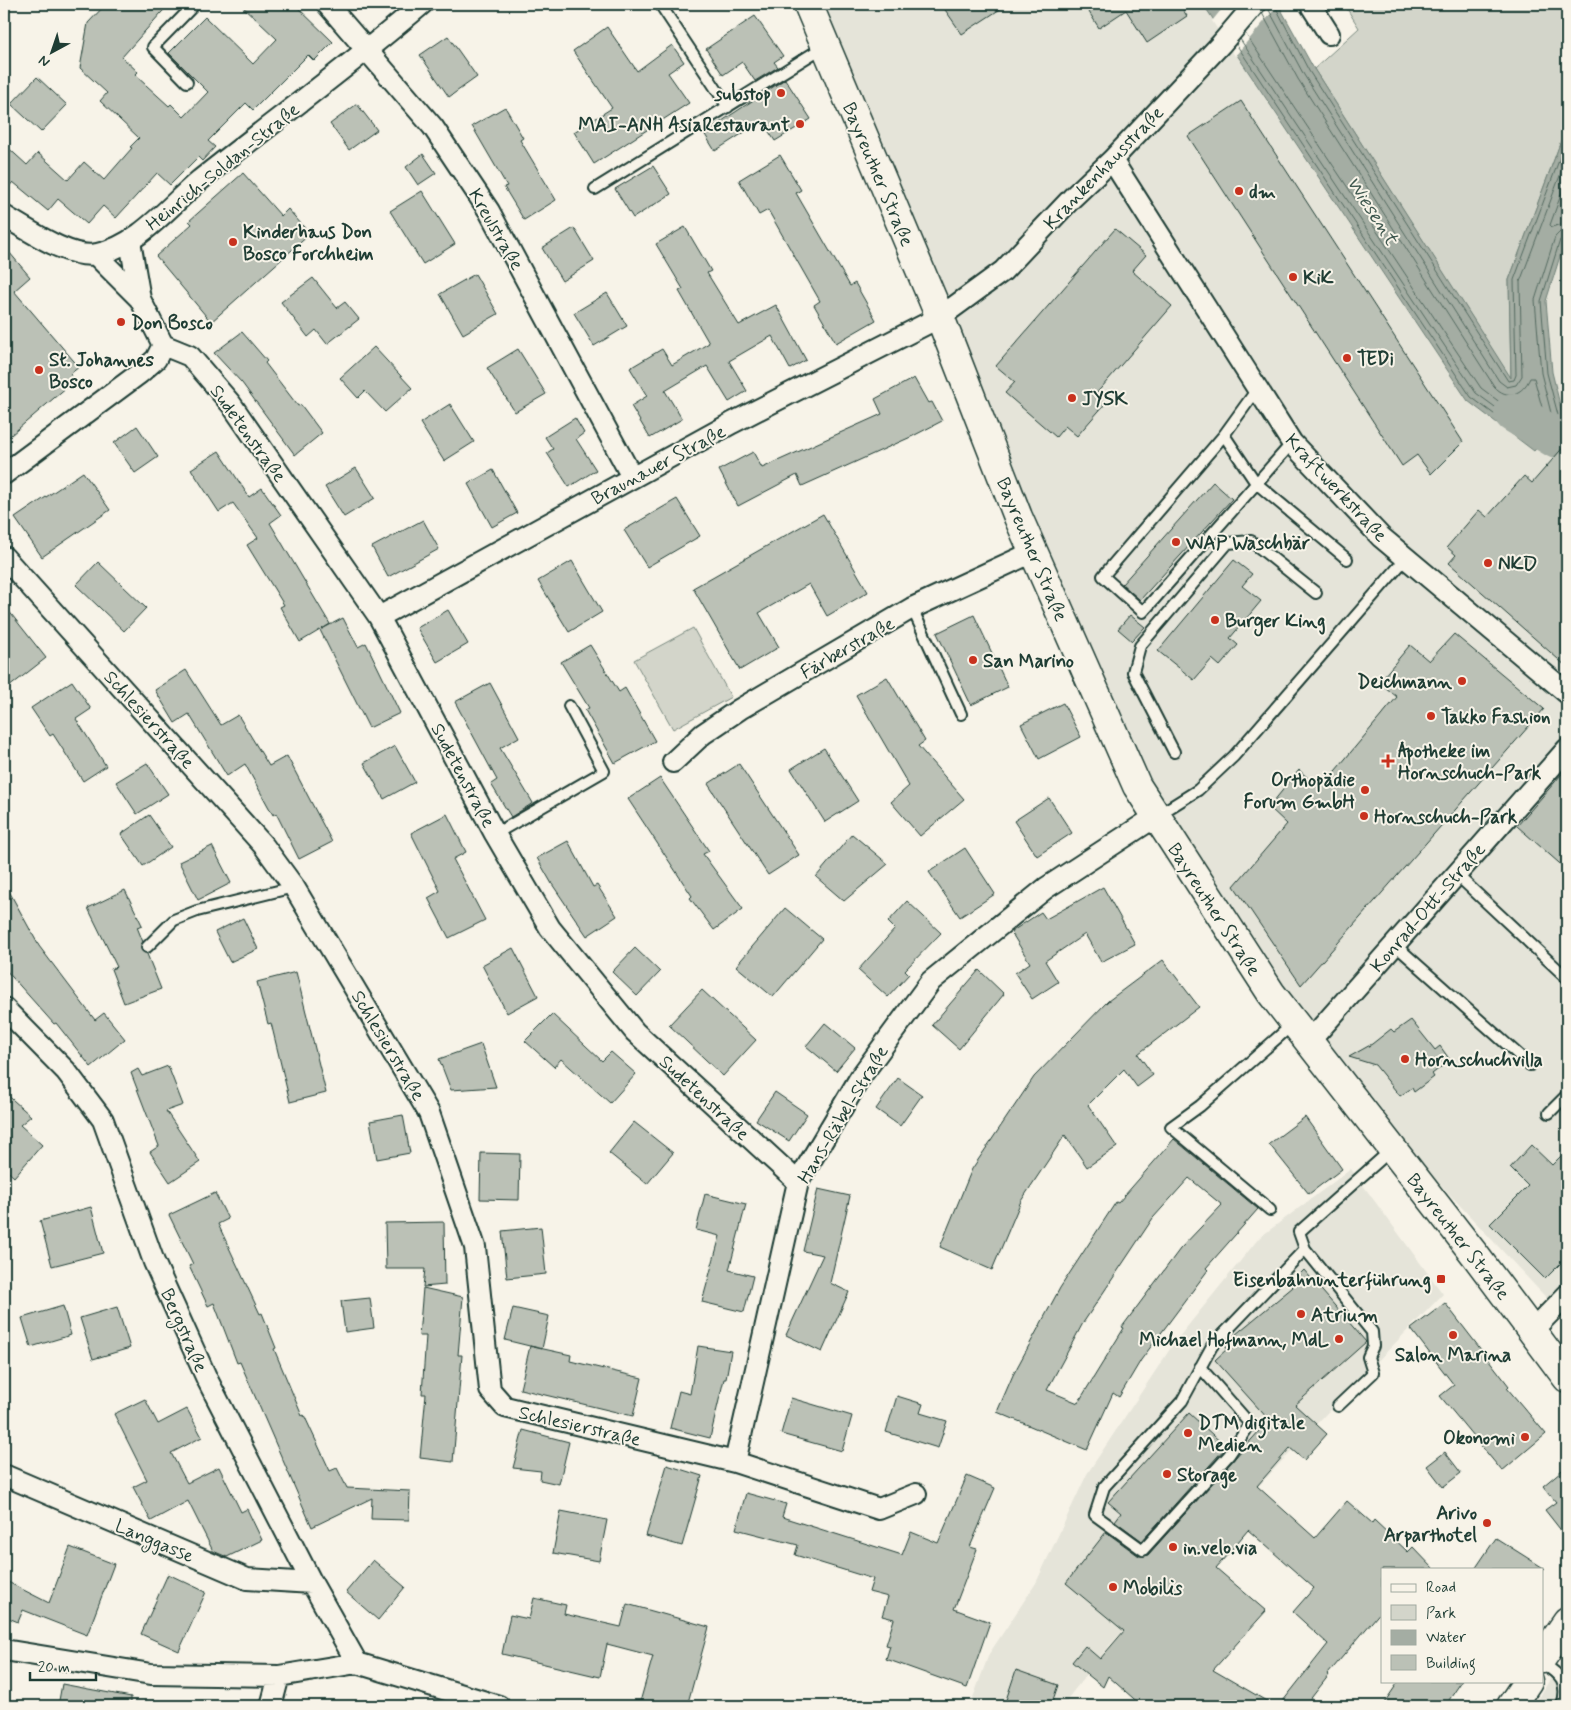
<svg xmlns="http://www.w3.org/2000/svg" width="1571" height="1710" font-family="Mynerve,sans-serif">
<rect width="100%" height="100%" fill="#f7f3e8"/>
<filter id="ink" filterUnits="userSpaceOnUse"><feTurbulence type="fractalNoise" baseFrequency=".02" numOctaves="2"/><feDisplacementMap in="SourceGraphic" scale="10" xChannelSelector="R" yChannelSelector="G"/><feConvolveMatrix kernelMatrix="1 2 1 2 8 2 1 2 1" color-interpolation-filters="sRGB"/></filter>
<g filter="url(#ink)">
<path fill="#e5e4d9" d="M808,4h395l265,397 66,50 29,-35 -11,-44 -6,-71 21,-67v1086l-259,-277 -164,-234z
M1351,1169l92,125 -118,121 -215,230 -42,53 -2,8h-96l19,-52 47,-71 51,-109 87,-131 85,-105z
M1567,1651v55h-33z"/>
<path fill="#d3d5ca" stroke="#79897f" d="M1344,4h223v121l-58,155 2,99 -197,-310 45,-41z
M693,628l38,69 -58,32 -39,-69z"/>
<path fill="#a4ada3" stroke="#6f8077" d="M1203,4h75l36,65 197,309 -2,-98 58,-155v109l-21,67 6,71 11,45 -29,34 -66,-50z"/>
<path fill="#f7f3e8" d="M1226,4h53l-44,52 -23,-35z"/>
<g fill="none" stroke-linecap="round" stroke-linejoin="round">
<path stroke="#546a60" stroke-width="1" d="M1268,4l1,6 35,65 195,306 8,6 9,-2 6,-9 -2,-94 47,-125
M1274,4l35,67 199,310 6,-1 2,-5 -2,-95 53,-141
M1245,33l236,355 48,36h3l11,-13 -9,-33h-4c-7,16 -23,23 -36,8l-196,-307 -36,-66
M1240,39l236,354 56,41 19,-21 -10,-40 -6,-73 20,-63 5,-5 7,-2
M1236,44l235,353 62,46 25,-28 -11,-42 -6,-72 19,-61 7,-4
M1567,178l-17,47 2,2 15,-5"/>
<path stroke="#a4ada3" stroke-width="40" d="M1514,413l43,26"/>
</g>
<path fill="#bbc1b6" stroke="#1f3d34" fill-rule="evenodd" d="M106,4h63l-47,53 16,15 -3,3 34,31 2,-2 13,13 24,-25 -39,-39 36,-36 48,47 24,-25 -37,-35h54l39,38 -19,19 -6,-6 -55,55 -7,-7 -38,38 7,6 -13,14 -4,-4 -28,28 -13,-12 -41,45 -13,-12 -16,18 -29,-25 -10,12 -35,-29 -9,10v-48l23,21 11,-12 30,27 16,-18 20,18 28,-32 -2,-1 9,-9 -39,-37 7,-8 -27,-25 8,-45z
M941,4h67l-46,30z
M1084,4h95l8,12 -40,27 -21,-33 -27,18z
M755,16l28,40 -9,6 4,5 -23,14 -13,-19 -19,13 -17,-26z
M607,27l30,44 35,-26 12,17 -16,11 21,30 -95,61 -20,-32 38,-24 -39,-57z
M448,36l29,41 -28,20 -29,-42z
M37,77l30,28 -26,27 -30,-28z
M785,79l26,40 -36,22 -13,-20 -47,30 -11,-18z
M1241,101l222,341 -32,32 -14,-19 -15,11 -214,-330z
M357,104l20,26 -28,20 -19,-26z
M505,107l18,31 -3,2 36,60 -32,20 -20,-33 3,-1 -35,-60z
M423,154l13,19 -18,12 -12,-18z
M780,155l21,35 -5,3 54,93 5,-3 21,37 -40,23 -22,-38 6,-4 -52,-91 -9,5 -20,-35z
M653,166l18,28 -38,24 -18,-29z
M243,173l38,43 7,-7 22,25 -99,88 -55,-66 36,-32 -3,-3z
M422,191l33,53 -32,20 -33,-53z
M685,227l26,44 -4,2 32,52 37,-20 30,55 -16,9 -18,-33 -43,25 18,30 -18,11 -22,-36 -42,25 17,28 -32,19 -19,-32 16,-10 -17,-28 32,-19 10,16 37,-22 -30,-52 4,-2 -27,-45z
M574,228l20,33 -32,20 -20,-33z
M1115,229l31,26 -14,16 40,35 -77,89 10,9 -28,32 -12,-10 -9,11 -51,-44 10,-11 -19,-16z
M4,246l26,31 -16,14 65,76 -9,7 5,6 -71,61z
M475,274l23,40 -35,20 -23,-40z
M313,278l24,30 8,-6 14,17 -32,25 -11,-14 -8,7 -27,-35z
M607,293l20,33 -33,20 -20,-33z
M242,332l25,29 -2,2 33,43 3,-1 21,28 -27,22 -53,-72 -28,-30z
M374,347l38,41 -27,24 -20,-21 -7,7 -18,-20z
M518,349l28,45 -31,18 -28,-44z
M914,378l14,25 4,-1 10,19 -29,15 -111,50 -5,-11 -59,31 -19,-36 34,-18 9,16 120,-54 -7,-15z
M450,404l24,38 -30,19 -24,-38z
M575,418l9,15 -8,6 20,31 -27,17 -22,-34 6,-4 -8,-12z
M137,426l21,31 -23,16 -21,-30z
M1567,443v224l-118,-104 7,-8 -9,-8 32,-37 8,7 37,-41 8,7z
M219,451l30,46 13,-9 19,27 -11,8 60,101 -8,5 21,-11 15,29 8,-4 34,70 -31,15 -49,-98 -20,12 -20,-35 4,-2 -37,-60 11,-7 -25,-35 -14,9 -28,-43z
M356,468l19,30 -31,19 -19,-30z
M493,470l24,43 -25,14 -24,-43z
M83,472l27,38 -68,47 -27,-39z
M1213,482l19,17 -92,101 -18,-16z
M677,499l23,37 -53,31 -23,-37z
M823,514l45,78 -41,24 -18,-32 -50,29 20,34 -39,23 -47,-82z
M423,520l16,29 -51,28 -16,-30z
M1234,560l18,14 -10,12 19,15 -31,37 8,7 -18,21 -8,-7 -18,21 -36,-29z
M572,561l30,51 -33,20 -31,-51z
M98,562l48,46 -22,23 -48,-46z
M4,605l42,53 -42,33z
M448,610l20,34 -31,18 -20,-34z
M974,615l34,72 -37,18 -34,-72z
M1130,615l15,12 -13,14 -14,-12z
M1454,634l90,75 -243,276 -67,-99 53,-62 -18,-17 30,-37 21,19 77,-92 -18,-15 31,-37 19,16z
M590,645l29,47 6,-4 30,53 -40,22 -30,-53 4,-2 -28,-46z
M186,670l35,55 17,-10 31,51 18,-10 45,86 -33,17 -23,-46 -3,2 -28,-51 -18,12 -38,-62 -14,9 -20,-33z
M887,677l38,64 -7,5 46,53 -44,37 -29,-34 18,-16 -53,-91z
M72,681l19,28 -15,10 30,47 -23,15 -30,-47 -3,2 -19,-28z
M490,683l29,54 -19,11 33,55 -22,14 -20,-33 6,-4 -42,-78z
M1063,703l18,34 -42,22 -18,-35z
M395,746l20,36 -31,17 -20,-36z
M824,748l34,53 -33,21 -34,-53z
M147,763l21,31 -31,20 -21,-32z
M739,764l60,91 -31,20 -60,-91z
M1567,768v102l-50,-44z
M660,778l49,73 -6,3 40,55 -29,21 -24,-32 2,-2 -64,-97z
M1049,798l23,35 -35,23 -23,-35z
M447,814l19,38 -13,7 32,61 -36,18 -21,-40 12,-7 -29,-58z
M149,815l22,32 -28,19 -22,-32z
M852,834l36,30 -44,37 -28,-24z
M568,841l25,46 4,-2 20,31 -30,20 -35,-52 -15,-26z
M212,846l19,37 -33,17 -19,-38z
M965,848l30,46 -35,23 -31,-45z
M4,882l35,64 56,74 9,-7 21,26 -34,28 -35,-44 -2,1 -50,-56z
M1103,887l32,57 -34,18 -16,-28 -40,27 13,21 -26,17 -17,-26 15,-10 -19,-31 30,-20 5,7z
M125,890l17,35 -5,2 6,15 -2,7 6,5 14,35 -37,14 -13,-34 6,-2 -29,-59z
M907,901l34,32 -36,37 4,4 -21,23 -30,-27 37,-41 -7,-7z
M785,908l37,31 -49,58 -37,-31z
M243,918l15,31 -28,13 -15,-30z
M513,948l25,48 -31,17 -25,-48z
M635,948l25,24 -23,24 -25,-24z
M1163,960l36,47 -61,47 15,21 -16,12 -13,-18 -36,36 29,42 -30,20 -22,-32 -44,66 -29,69 -52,-23 32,-78 62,-92 74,-76z
M979,970l25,24 -45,55 -27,-24z
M296,972l30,121 -36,9 -19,-79 -3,1 -11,-42z
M702,990l54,50 -33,36 -54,-51z
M552,1014l50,47 9,-9 25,22 -26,29 -49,-44 -7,8 -29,-26z
M1411,1020l24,30 5,-4 10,14 -18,14 2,3 -20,15 -2,-4 -12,8 -25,-31 -26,-8 23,-13 19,-15 3,3z
M825,1023l30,25 -19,23 -30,-25z
M481,1044l15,43 -45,3 -12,-31z
M168,1066l15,39 -17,6 34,51 -30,20 -20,-30 9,-6 -28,-73 7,-4 4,7z
M898,1078l24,17 -22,31 -24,-17z
M4,1092l27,24 -11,9 22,20 -28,32 -10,-9z
M775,1092l32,22 -18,27 -33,-21z
M403,1115l7,38 -33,6 -7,-38z
M1305,1117l37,52 -33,25 -40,-50z
M634,1122l39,31 -26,31 -38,-31z
M1174,1139l84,70 -52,59 2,2 -67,90 -22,37 -6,-4 -26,57 -90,-38 16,-37 47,-87 56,-86 2,1zM1189,1178l33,27 -42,44 -58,78 2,1 -46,75 -31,-13 36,-67 70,-105z
M1531,1145l21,20 15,-15v107l-22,22 -55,-55 38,-38 -18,-18z
M481,1153l39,1 -1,46 -39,-1z
M818,1189l32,7 -20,87 19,9 -27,60 -36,-17 37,-80 -20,-4z
M215,1193l13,26 -10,5 42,90 2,-1 14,35 -2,1 28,67 2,-1 26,56 7,-3 10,20 63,3 -1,29 -38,-1 1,-21 -60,29 -72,-165 -3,1 -23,-60 -6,3 -19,-40 4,-2 -24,-49z
M705,1194l41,10 -17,66 24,6 -9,36 -42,-10 18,-66 -24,-6z
M91,1207l12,46 -51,13 -12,-45z
M444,1222l1,63 -22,2 2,-18h-39l-1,-46z
M541,1227l5,47 -39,4 -5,-47z
M1304,1270l62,72 -71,63 32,29 -23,26 -14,-12 -33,38 58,52 32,-37 25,22 2,-3 34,32 5,-5 21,22h-52v41l-54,64 1,1 -24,31h-26l49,-62 -35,-32 21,-24 -66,-58 -32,38 50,43 -53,59 62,36h-133l-34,-30 -5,11 -31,-25 13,-16 15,13 24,-28 -58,-48 40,-51 33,24 9,-1 121,-135 -54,-60 12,-11 -3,-5 69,-57 -3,-3z
M423,1288l40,9 -5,58h4l-9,107 -33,-4 6,-64h-4l4,-58h-7z
M370,1298l4,30 -29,4 -4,-31z
M1445,1303l64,83 -2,2 39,46 -44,37 -62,-75 14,-11 -43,-56z
M63,1306l8,29 -40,12 -9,-29z
M117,1307l13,41 -37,11 -13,-41z
M513,1308l36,8 -7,33 -37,-9z
M530,1346l41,9 -1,6 72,17 -9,38 -113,-27z
M698,1346l33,5 -5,28h-2l-14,59 -40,-10 9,-37 11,3z
M897,1396l26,8 -3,9 27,8 -9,27 -52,-16z
M791,1398l61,18 -10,35 -61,-17z
M145,1399l13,25 29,-15 15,28 -31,16 16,30 32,-16 22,45 6,-3 15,31 -35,17 -14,-6 -25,-50 -37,20 -18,-34 14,-7 -33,-66z
M1189,1413l37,34 -84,94 -27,-20 6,-8 -13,-11z
M523,1430l46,12 -10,42 -19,-4 1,-9 -28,-3z
M1445,1452l16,21 -18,14 -16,-21z
M667,1465l35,11 -20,70 -36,-10z
M1567,1466v72l-22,-28 11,-8 -13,-16z
M967,1476l28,12 -25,59 7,2 -23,60 36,13 -23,66 -81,-29 4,-13 -4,-1 8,-26 -12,-3 6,-19 -19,-5 4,-13 -78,-24 3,-10 -62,-16 10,-36 40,11 -4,13 120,38 9,-23 27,11z
M561,1511l46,9 -8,41 -46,-8z
M1496,1538l49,31h-70z
M70,1547l44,17 -27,71 -64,-25 -5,12 -14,-6v-36l45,23z
M373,1560l32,27 -27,33 -32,-28z
M168,1574l38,18 -27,59 -38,-17z
M534,1598l32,7 -2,9 57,13 6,-23 82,23 -22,79h-33l-14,-4 13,-46 -46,-12 -7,33 -98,-23 8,-39 19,4z
M1016,1670l42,15 -7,21h-47z
M1399,1681h63l-17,25h-63z
M62,1684l69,13v9h-73z"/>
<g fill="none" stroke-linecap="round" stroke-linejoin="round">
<defs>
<path id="service" d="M660,4l68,103
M187,82l-34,-35 42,-43
M595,189l230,-143
M1258,388l-34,47 -121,141 40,36 149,-169
M1224,435l32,48 91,76
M912,608l49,106
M1174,752l-41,-80 7,-26 88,-103 23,-2 65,52
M1158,815l40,-25 36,-34 173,-199
M495,834l109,-63 -35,-65
M1456,874l111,104
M1394,944l136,121
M147,947l27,-27 23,-9 97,-24
M1549,1113l18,-18
M1270,1210l-99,-83 29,-21 93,-82
M1305,1249l67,83 1,14 -5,11 5,16 -35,33
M1200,1367l50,57 -21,31 -86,95 -48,-35 9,-28 78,-86 30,-55 93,-97 -6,-17 92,-82
M1542,1663c19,12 27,20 20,43"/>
<path id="minor" d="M327,4l106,123 56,84 143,266
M1310,4l19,30
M1112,160l180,283 89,94 186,156
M4,216c23,13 67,44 93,38 41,-8 72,-48 103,-74 74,-59 150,-114 222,-176
M130,241l10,58 23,46
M96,255l44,44
M163,345l27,11 41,48 148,213 116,217 55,94 85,104 163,150
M4,474l136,-101 16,-14 7,-14
M4,557l260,289 30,41 135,226 46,134 15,143 15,17 230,55
M379,617l353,-194 208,-106 63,-46 69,-73 40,-38 109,-116 34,-40
M673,762l30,-28 37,-25 172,-101 121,-56
M4,1008l62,63 37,49 51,142 53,117 105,204 45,80
M1308,1043l259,-294
M1532,1331l35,-36
M4,1475l243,104 65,4
M916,1494l-37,15 -144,-47 63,-280 63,-106 70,-95 115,-93 109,-71
M4,1650l147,24 128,2 78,-13 142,43
M271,1706l8,-30"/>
<path id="primary" d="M808,4l132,313 78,200 119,269 134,207 204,262 92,123
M1542,1658l25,-36
M1511,1706l17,-25"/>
</defs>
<use href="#service" stroke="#1f3d34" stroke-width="14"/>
<use href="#minor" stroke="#1f3d34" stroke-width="24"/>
<use href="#primary" stroke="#1f3d34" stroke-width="31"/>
<use href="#service" stroke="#f7f3e8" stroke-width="10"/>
<use href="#minor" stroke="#f7f3e8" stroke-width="20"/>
<use href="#primary" stroke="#f7f3e8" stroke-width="28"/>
</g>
</g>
<g fill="#c8321e" stroke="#f7f3e8" stroke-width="2">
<circle cx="781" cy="93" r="5"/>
<circle cx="800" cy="124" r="5"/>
<circle cx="1239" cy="191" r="5"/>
<circle cx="233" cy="242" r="5"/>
<circle cx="1293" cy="277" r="5"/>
<circle cx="121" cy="322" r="5"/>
<circle cx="1347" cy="358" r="5"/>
<circle cx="39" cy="370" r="5"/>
<circle cx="1072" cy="398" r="5"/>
<circle cx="1176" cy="542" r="5"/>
<circle cx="1488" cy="563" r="5"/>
<circle cx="1215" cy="620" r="5"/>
<circle cx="973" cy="660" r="5"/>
<circle cx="1462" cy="681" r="5"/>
<circle cx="1431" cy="716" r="5"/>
<path d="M1385.5 753.5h5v5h5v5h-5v5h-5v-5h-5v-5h5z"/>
<circle cx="1365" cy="790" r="5"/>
<circle cx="1364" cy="816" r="5"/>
<circle cx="1405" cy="1059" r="5"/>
<rect x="1436" y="1274" width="10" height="10" rx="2.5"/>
<circle cx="1301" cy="1314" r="5"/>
<circle cx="1453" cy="1335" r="5"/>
<circle cx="1339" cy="1339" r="5"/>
<circle cx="1188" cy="1433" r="5"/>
<circle cx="1525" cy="1437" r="5"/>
<circle cx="1167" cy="1474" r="5"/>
<circle cx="1487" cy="1523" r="5"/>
<circle cx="1173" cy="1547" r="5"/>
<circle cx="1113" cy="1587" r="5"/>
</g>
<g text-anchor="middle" stroke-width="4" stroke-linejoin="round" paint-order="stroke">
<g font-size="19" font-weight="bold" fill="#1f3d34" stroke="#f7f3e8" text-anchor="start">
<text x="771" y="100" text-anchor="end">substop</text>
<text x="790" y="131" text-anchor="end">MAI-ANH AsiaRestaurant</text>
<text x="1249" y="198">dm</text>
<text x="243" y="238">Kinderhaus Don<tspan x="243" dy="22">Bosco Forchheim</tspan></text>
<text x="1303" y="284">KiK</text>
<text x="131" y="329">Don Bosco</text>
<text x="1357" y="365">TEDi</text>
<text x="49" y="366">St. Johannes<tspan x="49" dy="22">Bosco</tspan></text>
<text x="1082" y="405">JYSK</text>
<text x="1186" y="549">WAP Waschbär</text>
<text x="1498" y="570">NKD</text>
<text x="1225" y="627">Burger King</text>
<text x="983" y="667">San Marino</text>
<text x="1452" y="688" text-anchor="end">Deichmann</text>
<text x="1441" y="723">Takko Fashion</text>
<text x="1398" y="757">Apotheke im<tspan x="1398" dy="22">Hornschuch-Park</tspan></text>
<text x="1355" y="786" text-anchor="end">Orthopädie<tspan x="1355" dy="22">Forum GmbH</tspan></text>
<text x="1374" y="823">Hornschuch-Park</text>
<text x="1415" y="1066">Hornschuchvilla</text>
<text x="1431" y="1286" text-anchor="end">Eisenbahnunterführung</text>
<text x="1311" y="1321">Atrium</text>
<text x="1329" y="1346" text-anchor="end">Michael Hofmann, MdL</text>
<text x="1453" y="1361" text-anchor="middle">Salon Marina</text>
<text x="1198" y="1429">DTM digitale<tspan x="1198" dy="22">Medien</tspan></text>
<text x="1515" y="1444" text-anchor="end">Okonomi</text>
<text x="1177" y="1481">Storage</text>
<text x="1477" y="1519" text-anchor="end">Arivo<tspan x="1477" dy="22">Arparthotel</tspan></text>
<text x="1183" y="1554">in.velo.via</text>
<text x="1123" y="1594">Mobilis</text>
</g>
<g font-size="19" fill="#1f3d34" stroke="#f7f3e8">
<text transform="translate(222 166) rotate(-39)" y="7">Heinrich-Soldan-Straße</text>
<text transform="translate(1103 167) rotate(-46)" y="7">Krankenhausstraße</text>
<text transform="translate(879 174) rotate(67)" y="7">Bayreuther Straße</text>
<text transform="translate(497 229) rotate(60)" y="7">Kreulstraße</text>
<text transform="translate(249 433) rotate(54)" y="7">Sudetenstraße</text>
<text transform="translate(658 464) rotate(-28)" y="7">Braunauer Straße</text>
<text transform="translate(1337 487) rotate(47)" y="7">Kraftwerkstraße</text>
<text transform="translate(1033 549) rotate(67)" y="7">Bayreuther Straße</text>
<text transform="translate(847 647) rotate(-30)" y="7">Färberstraße</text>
<text transform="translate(150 719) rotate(48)" y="7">Schlesierstraße</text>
<text transform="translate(464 775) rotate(62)" y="7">Sudetenstraße</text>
<text transform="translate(1427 907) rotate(-49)" y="7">Konrad-Ott-Straße</text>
<text transform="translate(1215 909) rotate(57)" y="7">Bayreuther Straße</text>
<text transform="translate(389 1045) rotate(59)" y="7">Schlesierstraße</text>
<text transform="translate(705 1097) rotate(43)" y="7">Sudetenstraße</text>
<text transform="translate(842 1114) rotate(-59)" y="7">Hans-Räbel-Straße</text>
<text transform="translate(1459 1236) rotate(52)" y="7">Bayreuther Straße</text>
<text transform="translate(185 1330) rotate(66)" y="7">Bergstraße</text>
<text transform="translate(580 1425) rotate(13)" y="7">Schlesierstraße</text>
<text transform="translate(155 1540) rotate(23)" y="7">Langgasse</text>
</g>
<g font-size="20" font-style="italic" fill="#405950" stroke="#f7f3e8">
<text transform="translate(1373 210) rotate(57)" y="7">Wiesent</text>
</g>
</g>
<rect width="1571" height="1710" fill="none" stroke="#f7f3e8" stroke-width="20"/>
<rect x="10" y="10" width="1551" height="1690" fill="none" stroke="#1f3d34" stroke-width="2" filter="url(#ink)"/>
<rect x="1381" y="1568" width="162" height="115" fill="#f7f3e8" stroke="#a1aaa0"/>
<rect x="1391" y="1584" width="25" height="8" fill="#f7f3e8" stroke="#a1aaa0"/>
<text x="1426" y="1592" font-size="15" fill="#1f3d34">Road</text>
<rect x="1391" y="1605" width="25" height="15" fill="#d3d5ca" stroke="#a1aaa0"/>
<text x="1426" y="1618" font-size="15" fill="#1f3d34">Park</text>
<rect x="1391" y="1630" width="25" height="15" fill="#a4ada3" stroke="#a1aaa0"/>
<text x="1426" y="1642" font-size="15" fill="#1f3d34">Water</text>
<rect x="1391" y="1655" width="25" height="15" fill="#bbc1b6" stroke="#a1aaa0"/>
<text x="1426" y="1668" font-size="15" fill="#1f3d34">Building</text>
<g transform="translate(52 52) rotate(220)" stroke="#f7f3e8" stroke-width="4" paint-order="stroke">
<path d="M0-4L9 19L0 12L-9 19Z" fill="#1f3d34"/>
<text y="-8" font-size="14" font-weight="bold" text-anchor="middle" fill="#1f3d34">N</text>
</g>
<path d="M30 1672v8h66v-8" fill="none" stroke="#1f3d34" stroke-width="2.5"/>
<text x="38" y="1672" font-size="15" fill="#1f3d34" stroke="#f7f3e8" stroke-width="4" paint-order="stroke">20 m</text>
</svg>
